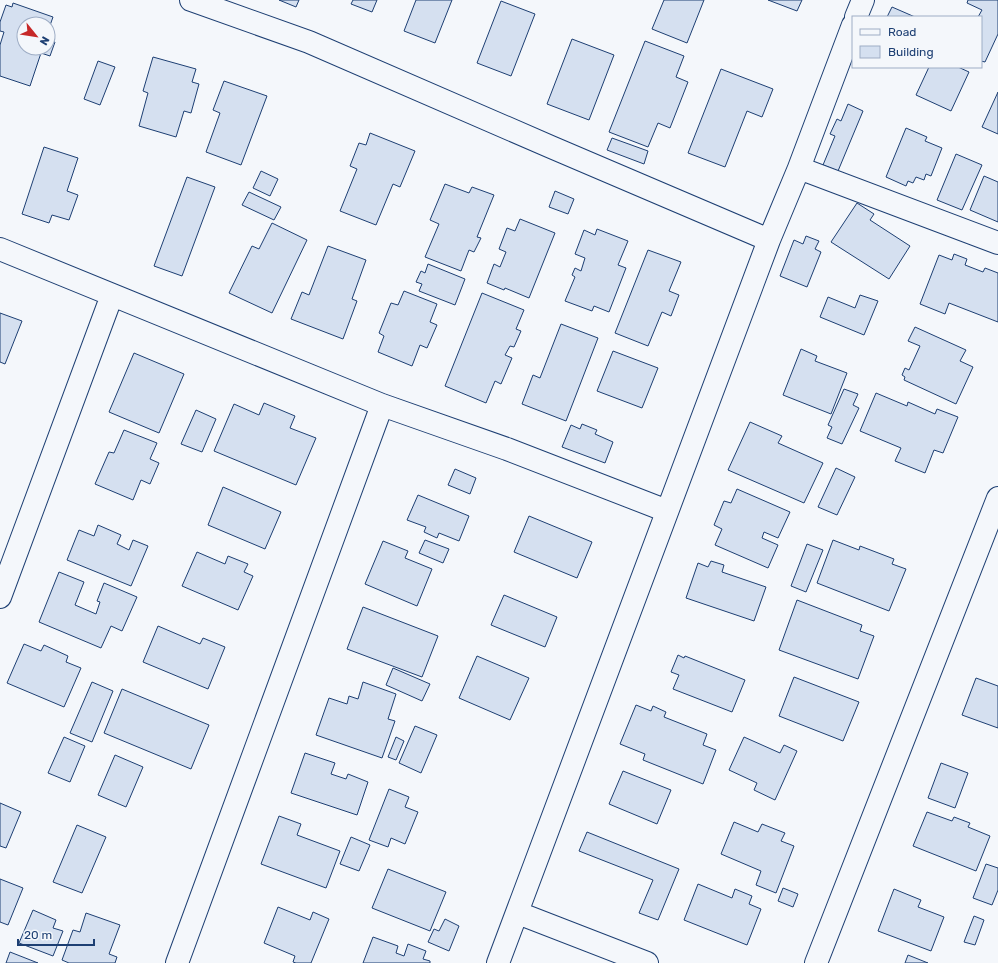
<svg xmlns="http://www.w3.org/2000/svg" width="998" height="963" font-family="Rubik,sans-serif">
<rect width="100%" height="100%" fill="#f4f7fb"/>
<path fill="#d5e0f0" stroke="#1d3f73" d="M279,0h20l-3,7z
M353,0h24l-5,12 -21,-8z
M416,0h36l-17,43 -31,-12z
M664,0h40l-17,43 -35,-14z
M768,0h34l-5,11z
M968,0h30v34l-13,28 -4,-1v-44h-3l4,-7 -15,-7z
M501,1l34,13 -24,62 -34,-13z
M13,3l40,14 -5,14v-7h-24v24h24v-8l7,2 -5,14 -9,-3 -11,33 -30,-10v-31l4,-13 -4,-1v-9l6,-17 6,2z
M892,7l23,10h-28z
M572,39l42,16 -25,65 -42,-16z
M645,41l39,15 -8,21 12,5 -18,46 -12,-5 -10,24 -39,-15z
M153,57l43,12 -4,13 7,2 -8,29 -7,-2 -8,26 -37,-11 9,-33 -5,-2z
M98,61l17,6 -15,38 -16,-6z
M929,67h29l11,5 -18,39 -35,-16z
M721,69l52,20 -11,28 -15,-6 -22,56 -37,-14z
M224,81l43,15 -26,69 -35,-13 14,-39 -7,-3z
M998,92v42l-16,-7z
M848,104l15,7 -25,60 -15,-6 12,-29 -5,-2 7,-15 4,2z
M906,128l21,9 -2,4 17,7 -11,28 -5,-2 -2,6 -8,-3 -3,6 -5,-2 -2,5 -20,-9z
M370,133l45,18 -15,36 -7,-3 -17,41 -36,-14 17,-42 -7,-3 9,-23 7,2z
M612,138l36,13 -4,13 -37,-14z
M44,147l34,11 -11,33 11,4 -9,25 -17,-5 -3,8 -27,-9z
M956,154l26,11 -20,45 -25,-10z
M261,171l17,8 -8,17 -17,-8z
M984,176l14,6v40l-28,-12z
M187,177l28,10 -33,89 -28,-10z
M445,184l24,9 3,-6 22,8 -17,42 4,1 -7,14 -5,-2 -8,21 -36,-14 14,-33 -9,-4z
M555,191l19,8 -6,15 -19,-7z
M249,192l32,15 -7,13 -32,-15z
M857,203l17,11 -4,6 40,26 -21,33 -58,-37z
M520,219l35,14 -26,65 -24,-10 -1,2 -17,-7 7,-19 6,3 6,-15 -7,-3 8,-21 8,3z
M272,223l35,17 -35,73 -43,-20 23,-47 7,3z
M597,229l31,12 -10,24 8,3 -17,44 -15,-6 -2,5 -27,-10 10,-24 -3,-2 3,-7 6,3 4,-13 -10,-4 9,-24 11,5z
M806,236l13,5 -4,8 6,3 -14,35 -27,-11 14,-36 9,4z
M328,246l38,14 -14,39 5,2 -14,38 -52,-20 11,-27 7,3z
M648,250l33,12 -12,29 10,4 -8,21 -9,-4 -14,34 -33,-13z
M954,254l13,5 -2,6 18,7 2,-4 13,5v49l-49,-19 -4,11 -25,-10 19,-49 13,5z
M428,264l37,15 -10,26 -36,-14 3,-7 -6,-2 5,-11 4,2z
M404,291l33,13 -7,18 7,3 -10,23 -7,-3 -8,21 -34,-14 6,-16 -5,-3 12,-30 7,2z
M482,293l42,17 -8,19 5,2 -7,16 -4,-1 -5,9 7,3 -11,26 -6,-3 -9,22 -41,-17z
M860,295l18,6 -14,34 -44,-18 8,-20 27,11z
M0,313l22,8 -17,43 -5,-2z
M561,324l37,14 -32,83 -44,-17 11,-29 7,3z
M915,327l51,23 -6,11 13,6 -17,37 -52,-24 1,-3 -3,-2 3,-7 4,2 11,-24 -12,-5z
M801,349l16,7 -2,5 32,12 -16,41 -48,-19z
M613,351l45,17 -16,40 -45,-17z
M134,353l50,21 -25,59 -50,-21z
M844,389l14,5 -5,11 6,3 -17,36 -15,-6 5,-11 -4,-2z
M876,393l31,13 1,-4 27,12 2,-5 21,8 -15,36 -9,-3 -9,23 -30,-12 6,-13 -41,-17z
M264,403l31,13 -5,12 26,10 -20,47 -82,-34 20,-47 25,11z
M196,410l20,9 -14,33 -21,-8z
M750,422l32,14 -4,7 45,20 -19,40 -76,-33z
M582,424l15,6 -2,4 18,8 -8,21 -43,-16 9,-22 9,4z
M124,430l33,13 -7,16 9,4 -9,21 -9,-4 -8,20 -38,-16 14,-32 5,1z
M836,468l19,9 -18,38 -19,-8z
M455,469l21,9 -6,16 -22,-9z
M223,487l58,25 -16,37 -57,-24z
M737,489l53,23 -12,26 -14,-6 -2,6 16,7 -10,23 -53,-23 7,-16 -8,-4 10,-24 7,2z
M418,495l51,21 -10,25 -20,-8 -2,5 -13,-6 2,-5 -19,-7z
M529,516l63,26 -15,36 -63,-26z
M98,525l23,10 -4,9 12,6 4,-10 15,6 -17,40 -64,-26 12,-30 15,6z
M425,540l24,9 -6,14 -24,-10z
M833,540l26,10 1,-4 34,13 -2,5 14,5 -17,42 -72,-28z
M383,541l25,10 -3,7 27,11 -15,37 -52,-22z
M807,544l16,6 -17,42 -15,-6z
M197,552l28,12 3,-8 20,8 -4,8 9,4 -15,34 -56,-24z
M711,561l13,4 -2,7 44,15 -12,34 -68,-23 12,-35 10,4z
M59,572l25,10 -9,23 21,9 4,-12 -3,-1 7,-18 33,14 -15,34 -11,-5 -10,22 -62,-26z
M504,595l53,22 -12,30 -54,-22z
M797,600l65,25 -2,6 14,5 -16,43 -79,-29z
M363,607l75,29 -16,41 -75,-28z
M158,626l42,18 3,-6 22,9 -17,42 -65,-27z
M24,644l17,7 3,-6 24,11 -2,6 15,6 -17,39 -57,-24z
M678,655l6,3 1,-2 60,24 -13,32 -59,-23 6,-14 -8,-3z
M477,656l52,22 -19,42 -51,-22z
M393,668l37,16 -8,17 -36,-16z
M794,677l65,25 -16,39 -64,-25z
M976,678l22,8v42l-36,-13z
M92,682l21,9 -21,51 -22,-9z
M363,682l33,12 -8,25 7,2 -13,37 -66,-23 13,-37 18,6 2,-8 9,3z
M122,689l87,36 -18,44 -87,-36z
M636,705l15,6 2,-5 13,6 -2,5 43,17 -4,11 13,5 -13,34 -60,-24 2,-6 -25,-10z
M415,726l22,9 -16,38 -22,-10z
M64,737l21,9 -15,36 -22,-9z
M396,737l8,4 -8,19 -8,-3z
M744,737l36,16 4,-8 13,6 -22,49 -21,-10 3,-7 -28,-13z
M305,753l30,10 -4,11 15,5 2,-5 20,8 -11,33 -66,-22z
M115,755l28,12 -17,40 -28,-12z
M941,763l27,10 -13,35 -27,-10z
M623,771l48,19 -14,34 -48,-20z
M389,789l20,8 -4,10 13,5 -13,32 -14,-6 -3,9 -19,-7z
M0,803l21,9 -15,36 -6,-2z
M927,812l25,9 2,-4 16,6 -2,4 22,9 -14,35 -63,-25z
M279,816l22,8 -4,11 43,16 -14,37 -65,-24z
M734,822l24,10 4,-8 23,9 -4,8 13,5 -18,47 -20,-8 5,-14 -40,-17z
M77,825l29,12 -24,56 -29,-11z
M587,832l92,37 -21,51 -19,-7 14,-33 -74,-29z
M351,837l19,8 -11,26 -19,-7z
M986,864l12,4v22l-6,15 -19,-7z
M388,869l58,23 -16,39 -58,-23z
M0,879l23,9 -15,37 -8,-3z
M698,884l34,14 3,-9 17,7 -3,8 12,5 -14,36 -63,-25z
M783,888l15,6 -5,13 -15,-6z
M894,889l27,11 -3,7 26,10 -13,34 -53,-20z
M278,907l32,13 3,-8 16,7 -18,44h-15l-3,-1 2,-6 -31,-13z
M33,910l23,10 -3,8 10,3 -10,25 -34,-13z
M86,913l34,12 -11,29 8,3 -2,6h-46l-7,-3 11,-30 7,2z
M974,916l10,4 -9,25 -11,-3z
M445,919l14,7 -10,25 -21,-9 6,-13 5,2z
M373,937l25,9 -2,7 8,3 4,-12 18,7 -3,8 7,2v2h-67z
M10,952l28,11h-32z
M908,955l20,8h-23z"/>
<g fill="none" stroke-linecap="round" stroke-linejoin="round">
<defs>
<path id="street" d="M191,0l118,42 242,105 218,93
M856,17l7,-17
M799,168l199,75
M0,249l382,156 125,44 160,62
M0,597l112,-302
M518,913l129,50
M177,963l205,-558
M498,963l271,-723 30,-72 54,-143
M816,963l182,-465"/>
</defs>
<use href="#street" stroke="#1d3f73" stroke-width="24"/>
<use href="#street" stroke="#f4f7fb" stroke-width="22"/>
</g>
<rect x="852" y="16" width="130" height="52" fill="#f4f7fb" stroke="#9eadc5"/>
<rect x="860" y="29" width="20" height="6" fill="#f4f7fb" stroke="#9eadc5"/>
<text x="888" y="36" font-size="12" fill="#1d3f73">Road</text>
<rect x="860" y="46" width="20" height="12" fill="#d5e0f0" stroke="#9eadc5"/>
<text x="888" y="56" font-size="12" fill="#1d3f73">Building</text>
<g transform="translate(36 36) rotate(120)"><circle r="19" fill="#f4f7fb" stroke="#9eadc5"/>
<path d="M0-3L7 15L0 10L-7 15Z" fill="#c62828"/>
<text y="-6" font-size="11" font-weight="bold" text-anchor="middle" fill="#1d3f73">N</text>
</g>
<path d="M18 939v6h76v-6" fill="none" stroke="#1d3f73" stroke-width="2"/>
<text x="24" y="939" font-size="12" fill="#1d3f73" stroke="#f4f7fb" stroke-width="3" paint-order="stroke">20 m</text>
</svg>
